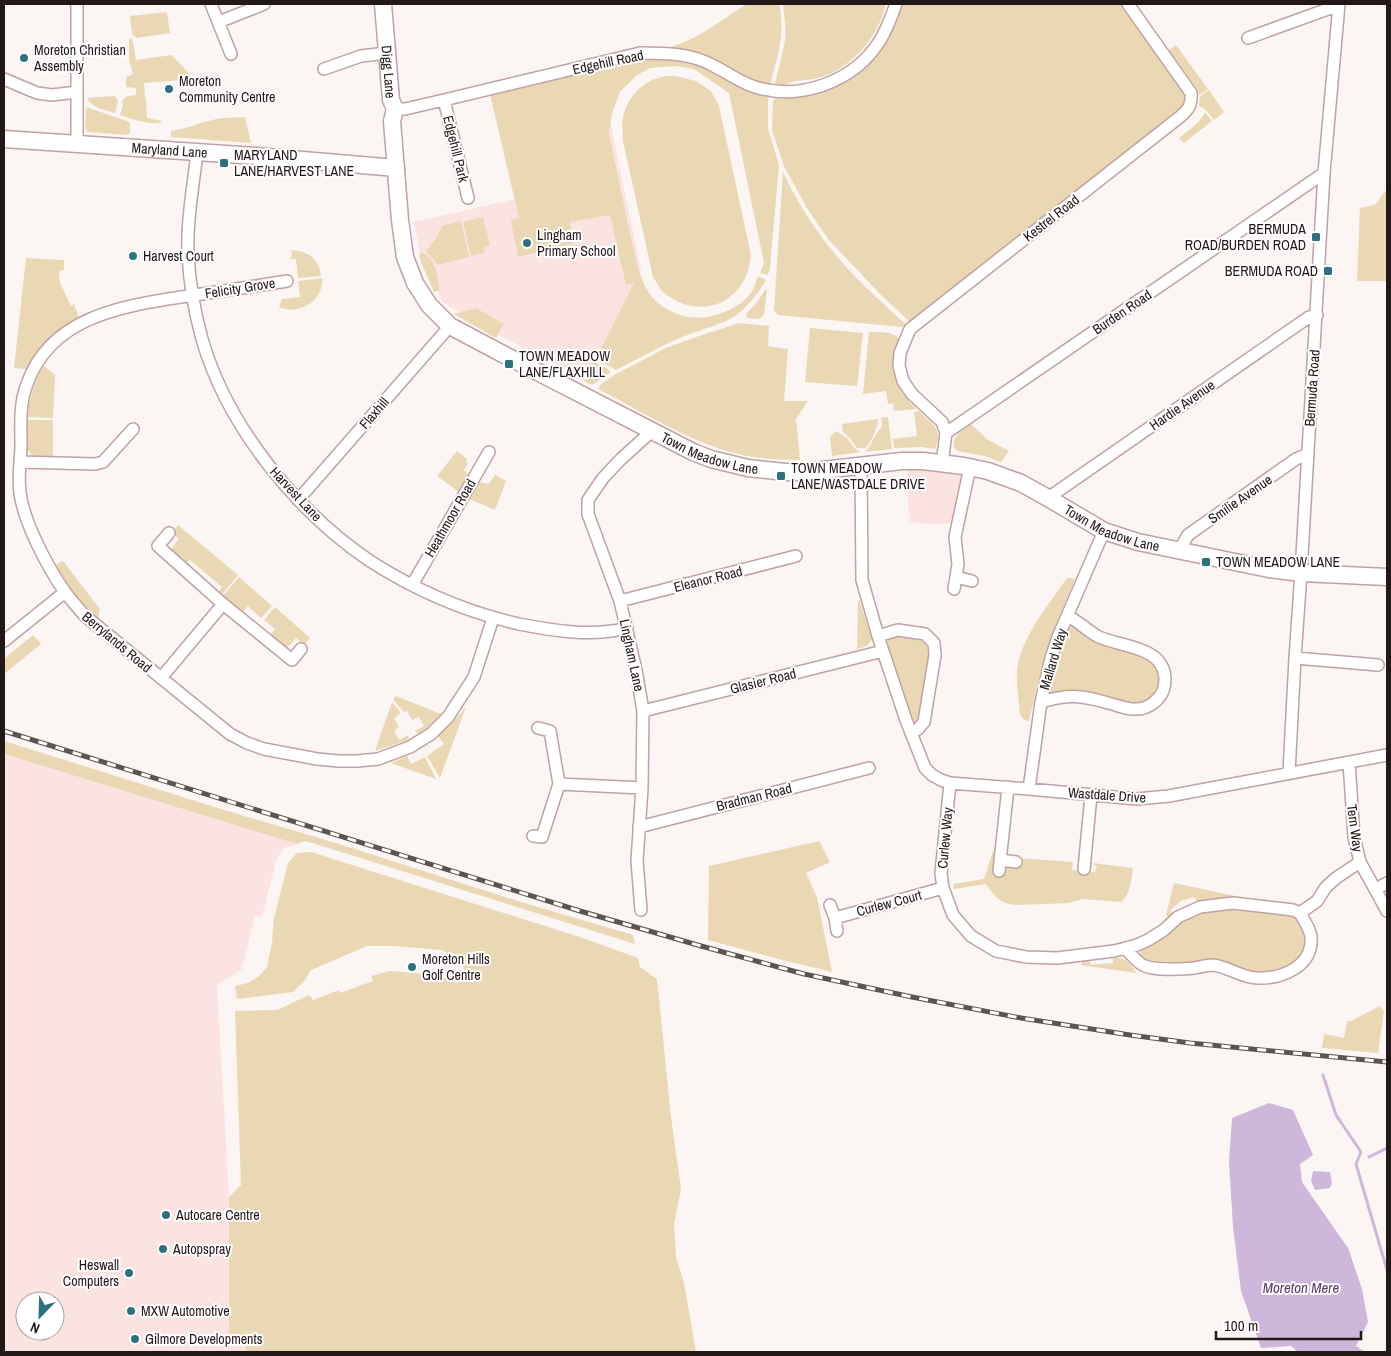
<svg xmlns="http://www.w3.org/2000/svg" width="1391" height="1356" font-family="'Archivo Narrow',sans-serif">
<rect width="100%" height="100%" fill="#fbf5f4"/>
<path fill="#fbe3e2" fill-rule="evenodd" d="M599,67l42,204 -55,108 -105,-53 -38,-24 -6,-13 -15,-24 -8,-43 101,-23 -25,-105z
M921,468l36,3 7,6 -13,47 -42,-1 -2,-53z
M4,754l293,90 -14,5 -7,12 -14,56 -7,-1 -13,53 -25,16 12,212v137l17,3v15h-242zM25,1301h30v30h-30z"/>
<path fill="#e9d8b3" d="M747,4h32c7,28 -2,54 -9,81l-14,-3 -68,-31 -21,-3c31,-8 54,-28 80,-44z
M783,4h103c-2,7 -4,15 -8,22 -12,24 -34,45 -60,52 -11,3 -26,1 -34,8l-9,-2c3,-15 8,-29 10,-44 2,-12 -1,-24 -2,-36z
M901,4h219l65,90 2,7 -9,12 -268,209 -30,-28 -52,-55 -21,-31 -23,-42 -12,-35 1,-30 4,-5 20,1 41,-12 23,-14 16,-17 16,-28z
M167,12l3,21 -33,5 -5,-4 -2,-18z
M132,38l4,22 36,-5 22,24 -50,4 1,16h1l1,19 14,3v2c-15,1 -27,-3 -41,-8l3,-10 -1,-3c3,-7 8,-6 14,-7v-7l-10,-1v-10l7,-3 -4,-14v-21z
M1176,45l32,44 -9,6 -1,-5 -29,-40z
M644,58h18l25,2 27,11 25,15 29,10v32l11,37 -9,102 -2,8 -8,-2 4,-10 -35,-170 -35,-24 -18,-3 -26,2 -13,7 -17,17 -8,21 -3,20c7,34 14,68 21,101 5,20 9,48 23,64 13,15 35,22 55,19 15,-3 36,-12 44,-26 3,-5 4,-10 6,-15l8,4c-10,16 -22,33 -40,41 -17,7 -35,12 -51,19 -20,9 -39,20 -59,30l-20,-11 38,-76 -8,2 -16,-70 -40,7 3,22 -55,13 -7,-37 8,-2 -29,-124z
M675,76l21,5 15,10 8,15 32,149c-3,36 -31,60 -67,49 -8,-3 -17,-8 -23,-14 -3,-4 -5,-9 -8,-13l-30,-136c0,-9 -2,-19 1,-28 5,-16 19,-32 35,-35 5,-2 11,-2 16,-2z
M1209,90l15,22 -10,8 -9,-11 -6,-3 1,-10z
M115,96l3,5 -3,12c-10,-3 -23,-5 -28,-15z
M86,107l41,14 3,2v10l-2,2 -41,-3 -2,-4z
M1205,112l7,9 -28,22 -5,-5c10,-8 20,-14 26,-26z
M245,117l6,26 -80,-6v-6c16,-2 30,-9 46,-12 9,-2 19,-1 28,-2z
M783,172c14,31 34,61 56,87 20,23 44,44 66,65l-3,3 -124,-12 -4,-5z
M1387,189v92h-30l3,-73 15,-3z
M483,217l7,28 -6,2 1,6 -14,3 -8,-34z
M461,221l8,36 -31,8 -12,-14 11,-14 5,-11z
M291,250c16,0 29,10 30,26l-23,2 -2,-19h-6l2,-4z
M422,253c15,6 15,23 18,37l-6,2 -12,-28 -3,-9z
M26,258l38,2v10l-5,1 1,12 11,23 3,-2 5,13c-23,13 -39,29 -53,52l-12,-1z
M322,278c2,23 -23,38 -43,29l3,-8 18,-2 -2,-16z
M767,289l-3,26 -5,4 -12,-1 -1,-4 11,-12 8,-12z
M476,308l28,16 -8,14 -42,-24z
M739,323l30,3 -1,20 20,3 -4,52h24l-12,18 4,41c-17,0 -36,-1 -53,-4 -52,-10 -102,-43 -149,-67l3,-5 15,-10 50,-26 30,-11z
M810,328l53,5 -6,53 -52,-4z
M869,332c11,0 23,-1 31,7 -2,7 -5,15 -6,23 -2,18 10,36 23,47l-23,2 -1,-8 -5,1 -2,-13 -23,3z
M594,362l14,7 2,4 -18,12 -8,-4z
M44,366l11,9 -2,43 -25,-1c1,-19 6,-35 16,-51z
M919,411c12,13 25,17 16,38l-13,-2 -28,1 -1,-9 24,-3 -3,-24z
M888,417l4,32 -27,3c2,-2 4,-4 5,-6 5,-9 4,-11 12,-19l-1,-9z
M878,419c0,8 -7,24 -13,29h-8l-8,-11 -6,-5 -1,-8z
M28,420h25v37c-5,0 -12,1 -17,0 -14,-4 -9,-26 -8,-37z
M971,424l17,16 21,11 -8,11 -16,-6 -28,-5c-11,-10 6,-22 14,-27z
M836,431l11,7 7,10 7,4 -29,4 -2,-19z
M457,451l10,8 -1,3 2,2 -4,6 5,6 -10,16 -22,-16z
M495,475l11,6 -11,29 -26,-11 10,-17 10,2z
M178,525l60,50 -17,21 -3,-3 4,-6 -32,-27 -5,5c-12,-10 -19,-12 -6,-26l-7,-7z
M63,561l37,48 -2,10c-17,-16 -31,-34 -42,-54l6,-4z
M239,577l33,29 -11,12 -13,-12 -6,7 -20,-16z
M1067,578h4l4,1c-12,29 -25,58 -33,88 -5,18 -9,36 -13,54 -4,0 -7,-2 -9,-7 -1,-14 -4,-28 -3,-42 2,-32 32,-68 50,-94z
M859,599l13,40c-3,7 -7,8 -15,10l1,-47z
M275,607l35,31 -6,7 -8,-7 -7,8 -5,3 -15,-12 6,-8 -11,-9z
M1073,625l70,30 13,11 5,16 -7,16 -16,7 -87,-12c-3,-12 13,-51 18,-65z
M33,635l8,9 -37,30 1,-16z
M893,635l31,4 6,5 1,10 -11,67 -4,3 -2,-2 -27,-80 2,-4z
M396,696l45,18 -1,3 -21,17 -2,-1 -2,-2 9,-5 -5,-9 -7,3 -5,-9 -3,1 -10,-11v-3z
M392,702l9,11 -7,5 5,9 -5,4 5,9 9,-5 1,5 -34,11z
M466,707l-26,71 -13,-22 17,-12 -6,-8 13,-12z
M4,741l220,69 115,34 182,58 112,33 2,9 -329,-103 -9,3 -293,-90z
M407,756l4,8 14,-7 11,22 -45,-16z
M819,841l11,21 -24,11 11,24 15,75 -46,-11 -78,-21 1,-74z
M993,851h4l7,19 15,-12 54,4 -1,8 23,2 2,-6 -3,-1 -1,-2 40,5c-2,12 -2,26 -12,34l-38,-3 -15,4 -50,2c-18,-1 -22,-7 -32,-21l-32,5 -1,-5 31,-5z
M311,852l269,85 58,21 2,9 17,12 14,138 10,72 -7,35 2,33 8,26 12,69h-450v-15l-17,-2v-138l12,-12 -6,-174 42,-1 32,-15 4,5 26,-10 1,3 33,-12 -2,-5 19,-5 48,4 19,8 7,-14 -3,-9 -20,-10 -47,-4h-27l-56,24 -6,10 -12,12 -56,7 -2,-13 13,-3 11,-7 8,-9 5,-25 2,-24 14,-55 9,-10z
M1174,883l66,14 -1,2h-19l-22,4 -4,-6 -13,4 -11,9 4,5 -4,4 -4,-4z
M1215,909h30l50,6 11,19v10l-3,11 -19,16 -29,2 -62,-9 -26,1 -22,-3 -4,-3 -1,-7 1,-3 44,-31 10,-5z
M1113,957c12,1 18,6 23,16l-55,-8 2,-5 6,-1 2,6 22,-2z
M1380,1006l4,5 -6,42 -56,-5 2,-14 20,4 3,-17h4z"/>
<path fill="#cfb6db" d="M1269,1103l24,7 20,45 -13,9 2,18 46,66 14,41 6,33 -12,24 9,6h-67l-7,-6 -30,2 -20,-57 -8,-64 -4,-65 3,-44z
M1313,1171l17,1 2,11 -2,5 -15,2 -4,-9z"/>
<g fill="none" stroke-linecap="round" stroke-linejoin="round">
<path stroke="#cfb6db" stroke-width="3" d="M1323,1075l13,40 25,37 -5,12 31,106
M1369,1157l18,-9"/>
<defs>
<path id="street" d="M211,4l20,50
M219,22l45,-18
M1248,38l91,-33
M324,69l37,-13 26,-3
M4,79l33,14 15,2 25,-3
M444,100l24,98
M395,109h10l39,-9 196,-47c26,0 51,0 74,13 14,7 26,16 41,21 45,14 98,-5 124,-45 8,-12 12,-25 17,-38
M77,143v-139
M197,152c-3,28 -8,55 -9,83 -1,34 5,71 14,104 25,87 94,172 168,222 45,29 96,51 149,63 35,7 73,13 108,4
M287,281c-31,5 -62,10 -93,14 -64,10 -142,18 -167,89 -8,20 -6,43 -6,64 -1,15 -3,30 -1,45 4,30 28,75 45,99 6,8 13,16 20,24l145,118 17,9 17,6 53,10 22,2h18l21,-2 32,-12 21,-13 17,-17 26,-40 19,-59
M946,433l-4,-11 -30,-28 -9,-13 -4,-15 1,-13 10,-24 271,-213c8,-7 11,-12 10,-23l-63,-89
M20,462l75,2 8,-2 30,-33
M942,464l4,-31 378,-260
M861,466l1,114 16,56 28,84 19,48 7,7 9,5 9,3 79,6 108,10 32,-3 218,-41
M1048,498l261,-181 8,-2
M298,500l152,-174
M169,533l-11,13 65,58 69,56 9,-11
M1179,551l9,-16 108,-76 12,-5
M956,577l16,4
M412,585l77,-133
M954,589l4,-25 -3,-27 15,-70
M620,601l176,-45
M878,636l20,-6 27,4 9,9 1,12 -11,67 -6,7 -7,4
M4,641l61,-49
M1295,658l83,7
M161,678l62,-74
M1041,702c27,-8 40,-7 67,1 9,2 20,7 29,6 10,0 20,-7 25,-16 2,-4 3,-10 3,-15 -2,-32 -44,-31 -66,-41 -12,-6 -20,-16 -32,-21
M643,711l240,-60
M1349,762l5,75 6,25 27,49
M1289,773l6,-115 6,-85 23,-400 15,-169
M950,783l-9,90 2,15 10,27 18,21 25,15 30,6 31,1 57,-7 23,-6 11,-5 16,-10 14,-13 22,-10 33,-4 60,7 7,3 17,-12 9,-14 10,-9 24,-16
M559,784l83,4
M1029,789l12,-87 10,-44 7,-21 46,-106
M639,827l230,-59
M533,836l9,1 17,-53 -9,-53 -12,-3
M1000,860l16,2
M1084,869l7,-74
M999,871l9,-84
M1376,889l11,-6
M830,905l5,13 2,13
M641,910l-4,-49 5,-73 1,-77 -7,-41 -16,-69 -32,-87v-14l15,-22 18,-19 31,-28
M835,918l108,-30
M1125,948c5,5 13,16 20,18 13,5 35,3 49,2 6,-1 13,-3 19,-3 13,1 30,13 44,13 24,1 56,-11 54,-41 -1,-9 -7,-16 -11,-24"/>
<g id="secondary">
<path id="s1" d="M383,4l8,96 4,9 -3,12 8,99 5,37 10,26 14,22 21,21 49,26 194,100 18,7 37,9 37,4h20l97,-11h21l41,5 24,5 33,12 27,15 56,33 34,11 131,27 32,4 86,4"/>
<path id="s2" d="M4,139l252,17 140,12"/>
</g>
</defs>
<use href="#street" stroke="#bfa2a1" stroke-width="14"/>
<use href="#secondary" stroke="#bfa2a1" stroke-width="19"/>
<use href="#street" stroke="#fff" stroke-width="11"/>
<use href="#secondary" stroke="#fff" stroke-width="16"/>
<defs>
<path id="rail" d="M4,731l576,180 121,35 103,28 108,23 109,21 109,17 60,8 197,19"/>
</defs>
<use href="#rail" stroke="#5d5353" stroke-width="5"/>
<use href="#rail" stroke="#fff" stroke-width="3" stroke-dasharray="9" stroke-linecap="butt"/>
</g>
<g fill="#2d7181" stroke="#fff" stroke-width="2">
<circle cx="24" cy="58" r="5"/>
<circle cx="169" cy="89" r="5"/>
<rect x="219" y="158" width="10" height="10" rx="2.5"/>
<rect x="1311" y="232" width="10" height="10" rx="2.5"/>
<circle cx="527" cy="243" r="5"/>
<circle cx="133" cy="256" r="5"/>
<rect x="1323" y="266" width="10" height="10" rx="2.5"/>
<rect x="504" y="359" width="10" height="10" rx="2.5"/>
<rect x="776" y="471" width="10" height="10" rx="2.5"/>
<rect x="1201" y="557" width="10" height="10" rx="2.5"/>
<circle cx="412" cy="967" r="5"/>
<circle cx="166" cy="1215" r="5"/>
<circle cx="163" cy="1249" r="5"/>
<circle cx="129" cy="1273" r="5"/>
<circle cx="131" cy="1311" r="5"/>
<circle cx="135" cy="1339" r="5"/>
</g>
<g text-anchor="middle" stroke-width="4" stroke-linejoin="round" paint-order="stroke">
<g font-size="14" fill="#231818" stroke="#fff" text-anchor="start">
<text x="34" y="55">Moreton Christian<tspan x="34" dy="16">Assembly</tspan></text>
<text x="179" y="86">Moreton<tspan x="179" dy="16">Community Centre</tspan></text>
<text x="234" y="160">MARYLAND<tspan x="234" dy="16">LANE/HARVEST LANE</tspan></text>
<text x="1306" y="234" text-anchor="end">BERMUDA<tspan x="1306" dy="16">ROAD/BURDEN ROAD</tspan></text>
<text x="537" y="240">Lingham<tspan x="537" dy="16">Primary School</tspan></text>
<text x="143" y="261">Harvest Court</text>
<text x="1318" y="276" text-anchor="end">BERMUDA ROAD</text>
<text x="519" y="361">TOWN MEADOW<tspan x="519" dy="16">LANE/FLAXHILL</tspan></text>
<text x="791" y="473">TOWN MEADOW<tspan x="791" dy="16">LANE/WASTDALE DRIVE</tspan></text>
<text x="1216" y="567">TOWN MEADOW LANE</text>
<text x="422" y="964">Moreton Hills<tspan x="422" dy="16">Golf Centre</tspan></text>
<text x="176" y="1220">Autocare Centre</text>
<text x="173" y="1254">Autopspray</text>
<text x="119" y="1270" text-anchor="end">Heswall<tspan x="119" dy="16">Computers</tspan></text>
<text x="141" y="1316">MXW Automotive</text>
<text x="145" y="1344">Gilmore Developments</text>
</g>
<g font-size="14" fill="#231818" stroke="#fff">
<text transform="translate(608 62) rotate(-12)" y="5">Edgehill Road</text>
<text dy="5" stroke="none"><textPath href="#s1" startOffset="68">Digg Lane</textPath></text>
<text transform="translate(456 149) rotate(76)" y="5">Edgehill Park</text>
<text dy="5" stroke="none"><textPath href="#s2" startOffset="166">Maryland Lane</textPath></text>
<text transform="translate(1051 218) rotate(-38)" y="5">Kestrel Road</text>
<text transform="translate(240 288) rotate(-9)" y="5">Felicity Grove</text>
<text transform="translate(1122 312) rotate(-34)" y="5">Burden Road</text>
<text transform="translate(1312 388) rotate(-86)" y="5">Bermuda Road</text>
<text transform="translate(1182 405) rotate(-35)" y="5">Hardie Avenue</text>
<text transform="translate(374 413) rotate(-49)" y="5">Flaxhill</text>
<text dy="5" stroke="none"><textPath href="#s1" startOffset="629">Town Meadow Lane</textPath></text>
<text transform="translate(296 494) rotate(47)" y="5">Harvest Lane</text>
<text transform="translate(1240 499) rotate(-35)" y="5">Smilie Avenue</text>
<text transform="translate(450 518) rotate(-60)" y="5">Heathmoor Road</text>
<text dy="5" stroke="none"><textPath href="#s1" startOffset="1049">Town Meadow Lane</textPath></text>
<text transform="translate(708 579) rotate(-14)" y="5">Eleanor Road</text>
<text transform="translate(117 642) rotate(40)" y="5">Berrylands Road</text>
<text transform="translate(632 655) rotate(78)" y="5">Lingham Lane</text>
<text transform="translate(1053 659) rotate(-73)" y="5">Mallard Way</text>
<text transform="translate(763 681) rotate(-14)" y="5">Glasier Road</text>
<text transform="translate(1107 795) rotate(4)" y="5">Wastdale Drive</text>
<text transform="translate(754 797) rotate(-14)" y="5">Bradman Road</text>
<text transform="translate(1355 828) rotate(82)" y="5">Tern Way</text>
<text transform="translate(945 838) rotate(-85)" y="5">Curlew Way</text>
<text transform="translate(889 903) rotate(-15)" y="5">Curlew Court</text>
</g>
<g font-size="15" font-style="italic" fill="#5b3a6a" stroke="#fff">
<text x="1301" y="1293">Moreton Mere</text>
</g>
</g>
<rect width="1391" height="1356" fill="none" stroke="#231818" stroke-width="10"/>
<g transform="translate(40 1316) rotate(203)"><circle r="24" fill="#ffffff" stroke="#a7a3a3"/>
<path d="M0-4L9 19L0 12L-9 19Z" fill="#2d7181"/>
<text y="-8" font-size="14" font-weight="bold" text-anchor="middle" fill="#231818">N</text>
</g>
<path d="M1216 1331v8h145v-8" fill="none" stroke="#231818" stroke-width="2.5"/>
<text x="1224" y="1331" font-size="15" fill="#231818" stroke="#ffffff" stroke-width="4" paint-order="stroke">100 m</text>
</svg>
